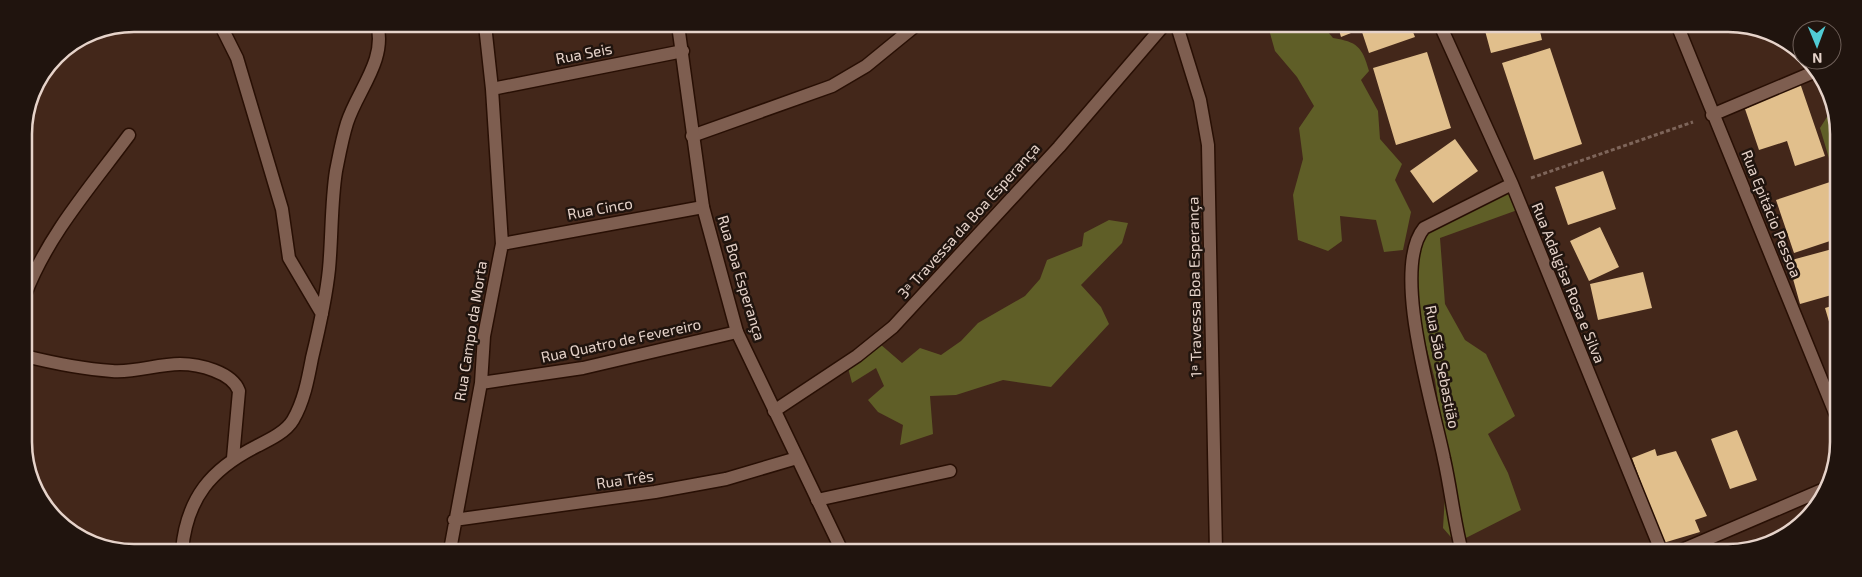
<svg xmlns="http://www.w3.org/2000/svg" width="1862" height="577" font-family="'Exo 2',sans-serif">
<rect width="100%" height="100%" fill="#43271a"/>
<path fill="#5f5e27" d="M1268,26h55l10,12c24,4 29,8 36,33l-8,9 17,31 2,28 22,25 -7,16 16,32 -8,38 -19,2 -8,-32 -36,-4 2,25 -14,10 -30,-11 -5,-45 10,-36 -4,-31 15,-22 -17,-29 -22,-26z
M1832,109l4,5v68l-16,-54z
M1511,179l12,29 -83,30 5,66 20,36 21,14 29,62 -27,18 20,39 13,37 -65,33 -13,-15 4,-66 -12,-82 -19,-72 3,-84z
M1109,220l19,3 -6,20 -41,42 20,22 8,17 -58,63 -48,-7 -47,15 -26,1 3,38 -33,11 3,-20 -25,-13 -10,-12 16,-14 -8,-18 -24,15 -4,-15 32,-24 22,19 18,-15 21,7 20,-14 17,-18 47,-27 15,-17 7,-19 35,-14 2,-13z"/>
<path fill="#e1bf8c" d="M1338,27h73l4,10 -46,16 -8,-24 -20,8z
M1484,27h55l3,13 -51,13z
M1550,48l32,96 -48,16 -32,-97z
M1427,52l24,76 -55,17 -23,-77z
M1800,83l25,73 -30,10 -8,-25 -28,9 -14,-41z
M1455,139l23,32 -45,32 -23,-32z
M1603,171l13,38 -48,16 -13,-38z
M1836,180v59l-42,14 -18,-53z
M1600,227l19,40 -30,14 -19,-40z
M1836,248l-1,46 -35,10 -12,-43z
M1643,272l9,36 -54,12 -8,-36z
M1835,305v37l-10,-34z
M1737,430l20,50 -27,9 -19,-50z
M1655,449l2,7 19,-5 31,65 -12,4 5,12 -37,11 -31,-85z"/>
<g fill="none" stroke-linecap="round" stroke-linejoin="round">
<defs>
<path id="lane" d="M817,500l133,-29"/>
<path id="street" d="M220,24l17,34 45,151 7,49 33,56
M1177,26l23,74 8,45 8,407
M1441,27l71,157 150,369
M1678,27l157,386
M492,89l191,-38
M1712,115l102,-43
M692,136l140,-50 34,-20 49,-40
M502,244l201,-37
M25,295c22,-59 67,-110 104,-160
M25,356c28,7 58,13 87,15 23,2 45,-7 68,-7 19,0 52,8 59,27l-6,67
M481,383l102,-15 154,-36
M774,411l83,-55 36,-29 166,-180 104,-121
M454,520l201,-28 71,-13 71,-21
M182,550c5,-52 29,-81 75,-104 12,-6 29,-14 36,-26 11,-19 15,-41 19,-62 7,-29 14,-59 17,-89 3,-32 2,-66 7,-98 3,-15 6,-32 11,-48 10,-32 40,-63 30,-99
M450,550l31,-167 3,-47 18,-92 -10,-155 -7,-64
M1462,552c-8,-30 -11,-62 -18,-93 -10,-51 -54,-190 -20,-231l88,-44
M1675,553l147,-63"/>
<path id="secondary" d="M678,25l25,182 34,125 105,219"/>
</defs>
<use href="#lane" stroke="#280f04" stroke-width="15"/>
<use href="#street" stroke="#280f04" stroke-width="15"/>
<use href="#secondary" stroke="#280f04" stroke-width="15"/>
<path stroke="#7e655a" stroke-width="3" stroke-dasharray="4 2.5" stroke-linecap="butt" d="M1531,178l162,-56"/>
<use href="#lane" stroke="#7e5e50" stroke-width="12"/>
<use href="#street" stroke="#7e5e50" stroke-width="12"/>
<use href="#secondary" stroke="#7e5e50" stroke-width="12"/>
</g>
<g text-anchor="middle" stroke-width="5" stroke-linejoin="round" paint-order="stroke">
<g font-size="15" fill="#e6d3ca" stroke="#20140e">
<text transform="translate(584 54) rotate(-11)" y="5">Rua Seis</text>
<text transform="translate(600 209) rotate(-10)" y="5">Rua Cinco</text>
<text transform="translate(1771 214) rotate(68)" y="5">Rua Epitácio Pessoa</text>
<text transform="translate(969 221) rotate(-48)" y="5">3ª Travessa da Boa Esperança</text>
<text transform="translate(741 278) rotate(73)" y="5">Rua Boa Esperança</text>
<text transform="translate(1568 283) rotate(68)" y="5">Rua Adalgisa Rosa e Silva</text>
<text transform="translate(1195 287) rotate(-91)" y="5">1ª Travessa Boa Esperança</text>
<text transform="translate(471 331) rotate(-81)" y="5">Rua Campo da Morta</text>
<text transform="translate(621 341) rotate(-12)" y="5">Rua Quatro de Fevereiro</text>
<text transform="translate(1442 367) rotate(79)" y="5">Rua São Sebastião</text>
<text transform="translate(625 480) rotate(-8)" y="5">Rua Três</text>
</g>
</g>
<path d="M0 0H1862V577H0ZM134 32H1728A102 102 0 0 1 1830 134V442A102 102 0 0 1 1728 544H134A102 102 0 0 1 32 442V134A102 102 0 0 1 134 32Z" fill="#20140e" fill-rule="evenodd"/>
<path fill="none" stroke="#e6d3ca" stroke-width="2.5" d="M134 32H1728A102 102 0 0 1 1830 134V442A102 102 0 0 1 1728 544H134A102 102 0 0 1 32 442V134A102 102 0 0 1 134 32Z"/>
<g transform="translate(1817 45) rotate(179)"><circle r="24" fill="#20140e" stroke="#6f6059"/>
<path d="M0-4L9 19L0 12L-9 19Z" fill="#51ccd5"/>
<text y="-8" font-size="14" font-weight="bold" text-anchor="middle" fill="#e6d3ca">N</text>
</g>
</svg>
